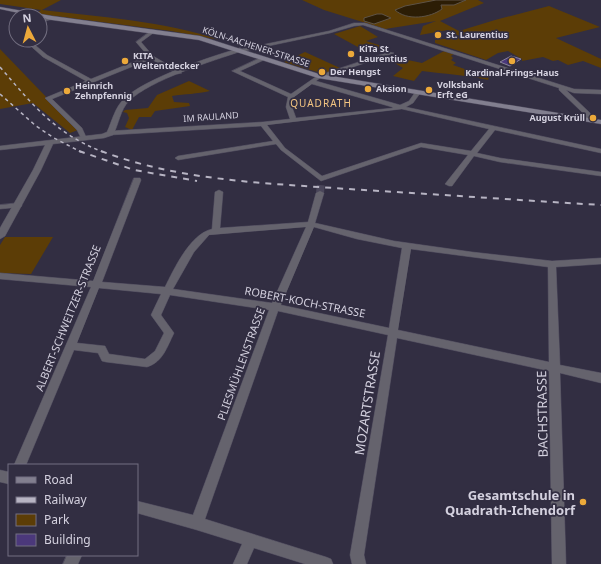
<svg xmlns="http://www.w3.org/2000/svg" width="601" height="564" font-family="'Noto Sans',sans-serif">
<rect width="100%" height="100%" fill="#322e42"/>
<path fill="#5c3d06" d="M0,0h61l-19,10c59,7 122,11 178,30l-49,-9 -116,-15 9,2 -29,-5 11,2 -9,-2 4,-3 -41,-6z
M302,0h176l6,3 -44,18 19,10 36,-11 54,-14 51,21 -44,11 45,21v9l-18,-7 -15,4 -10,-5 -5,1 -10,-4 -21,4v-2l-14,-8 -10,2 -12,7 -51,-17v-3l26,-3 -13,-7 -28,5 3,-9 13,-5 -51,8 -61,-19z
M360,26l18,11 -12,4 16,5v3l-15,3 -33,-18z
M0,49l78,81 -8,3 -37,-30 -33,6z
M444,51l10,3 -3,2 2,2 -2,2 5,3 -3,2 23,8 14,1 -2,6c-22,-5 -44,-6 -66,-9l-8,10 -21,-5 10,-8 -10,-6 10,-3 19,4z
M305,52l35,16 -16,6 -40,-12z
M189,81l21,10c-13,3 -25,3 -38,5l2,6 15,1 1,3 -35,5 -4,6h-12l-7,13 -7,-3 4,-9 -2,-5 -4,-1 2,-2 23,-2 9,-13z
M5,237h48l-22,37 -31,-1v-28z"/>
<path fill="#2c1d05" stroke="#5e5346" d="M436,0h30l-12,5h-13l1,4c-12,9 -35,12 -47,1l10,-4z
M377,14h5l9,4 -17,6 -10,-3v-3z"/>
<path fill="#4b387b" stroke="#88839b" d="M511,56l10,3 -11,7 -10,-4z"/>
<g fill="none" stroke-linecap="round" stroke-linejoin="round">
<path stroke="#4a465a" stroke-width="8" stroke-dasharray="8 4" stroke-linecap="butt" d="M320,193l1,-10"/>
<defs>
<path id="minor" d="M52,17l2,2 -14,3v-2z
M354,23h11l209,66 27,1v4l-27,-1 -8,-3 24,23 2,7 -5,1 -2,-6 -26,-25v-2l-196,-63 -9,1 -24,7 -90,19 -3,-2 92,-19z
M14,27h2v4l-4,-3z
M152,30l4,1 -15,11 12,14 29,17 -5,1 -26,-15 -99,40 30,29 5,11 -5,1 -5,-10 -32,-32 41,-17 -43,-24 -19,-17h5l18,15 44,24 57,-23 -12,-14z
M389,52l5,1 -67,23 -2,2 -5,-1 3,-3z
M262,57l3,2 -1,1 -24,11 51,23 26,-18 3,2 -4,3 84,24 9,-4 7,-10h4l1,1 -8,11 -7,4 195,42v4l-106,-23 -18,23 23,5 101,14v4l-101,-14 -26,-6 -22,30h-3l-4,-2 23,-29 -47,-8 -100,34 -40,-31 -5,-6 -98,16 -3,-2 3,-2 95,-15 -12,-15 -151,9 -3,-2 3,-2 153,-9 27,-3 -4,-12 2,-10 -56,-26zM312,84l80,23 1,1 -97,10 -4,-11 2,-10zM402,109l87,20 -18,22 -50,-8 -99,33 -37,-28 -18,-23z
M134,178h6l1,2 -39,102 63,5c9,-18 25,-53 47,-58l3,-37 4,-2 4,2 -3,36 88,-6 8,-29 4,-2 4,2 -9,30 79,18 78,11 80,9 49,-3v6l-45,3 4,98 41,8v10l-41,-10 6,191h-14l-3,-193 -152,-33 -33,217 2,9h-14l-2,-9 38,-220 -110,-24 -73,208 121,38 5,2 2,5h-28l-51,-16 -7,16h-14l9,-20 -45,-14 -60,-17v-12l56,14 76,-205 -99,-15 -9,20 13,18c-7,14 -11,29 -27,34l-41,-5 -4,-1 -4,-8 -24,-3 -48,115h-12l77,-178 -91,-8v-6l93,8zM306,227l-34,76 -99,-14 21,-37 15,-17zM314,227l43,12 45,9 -13,80 -108,-23zM411,249l137,18 1,95 -151,-32zM99,288l62,6 -10,21 13,18 -9,18 -10,8 -36,-5 -4,-8 -28,-3z
M18,203l4,2 -1,2 -21,2v-4z
M0,470l9,2v12l-9,-2z
M67,555h15l-4,9h-15z"/>
<path id="tertiary" d="M240,48l2,1v2c-30,10 -92,29 -113,50 -9,9 -10,23 -16,34l-9,3 -51,6 -12,26 -36,66 -5,3v-11l33,-58 12,-25 -45,5v-4l102,-12 5,-2c5,-11 8,-25 17,-33 19,-20 88,-43 116,-51z"/>
<path id="secondary" d="M0,7l52,9 148,20 119,38 282,46v4l-283,-46 -119,-38 -147,-20 -52,-11z"/>
</defs>
<use href="#minor" stroke="#4f4b5e" stroke-width="1"/>
<use href="#tertiary" stroke="#4f4b5e" stroke-width="1"/>
<use href="#secondary" stroke="#4f4b5e" stroke-width="1"/>
<use href="#minor" fill="#65636d" fill-rule="evenodd"/>
<use href="#tertiary" fill="#65636d" fill-rule="evenodd"/>
<use href="#secondary" fill="#827f8f" fill-rule="evenodd"/>
<path stroke="#b7b4c3" stroke-width="1.5" stroke-dasharray="3.5 3.5" stroke-linecap="butt" d="M0,67c33,38 54,66 103,85
M0,94l36,32 18,12 27,14"/>
<path stroke="#b7b4c3" stroke-width="2" stroke-dasharray="6 6" stroke-linecap="butt" d="M79,151l55,19 63,11
M101,151c79,30 163,32 247,38 84,5 169,11 253,16"/>
</g>
<g fill="#eca93a" stroke="#322e42" stroke-width="1.5">
<circle cx="438" cy="35" r="4"/>
<circle cx="351" cy="54" r="4"/>
<circle cx="125" cy="61" r="4"/>
<circle cx="512" cy="61" r="4"/>
<circle cx="322" cy="72" r="4"/>
<circle cx="368" cy="89" r="4"/>
<circle cx="429" cy="90" r="4"/>
<circle cx="67" cy="91" r="4"/>
<circle cx="593" cy="118" r="4"/>
<circle cx="583" cy="502" r="4"/>
</g>
<g text-anchor="middle" stroke-width="3.5" stroke-linejoin="round" paint-order="stroke">
<g font-size="9" font-weight="bold" fill="#d4d1df" stroke="#322e42" text-anchor="start">
<text x="446" y="38">St. Laurentius</text>
<text x="359" y="52">KiTa St<tspan x="359" dy="10">Laurentius</tspan></text>
<text x="133" y="59">KITA<tspan x="133" dy="10">Weltentdecker</tspan></text>
<text x="330" y="75">Der Hengst</text>
<text x="512" y="76" text-anchor="middle">Kardinal-Frings-Haus</text>
<text x="437" y="88">Volksbank<tspan x="437" dy="10">Erft eG</tspan></text>
<text x="75" y="89">Heinrich<tspan x="75" dy="10">Zehnpfennig</tspan></text>
<text x="376" y="92">Aksion</text>
<text x="585" y="121" text-anchor="end">August Krüll</text>
</g>
<g font-size="9" fill="#d4d1df" stroke="#322e42">
<text transform="translate(256 47) rotate(18)" y="3">KÖLN-AACHENER-STRASSE</text>
<text transform="translate(211 117) rotate(-4)" y="3">IM RAULAND</text>
</g>
<g font-size="10" letter-spacing="1" fill="#f4c582" stroke="#322e42">
<text x="321" y="107">QUADRATH</text>
</g>
<g font-size="11" fill="#d4d1df" stroke="#322e42">
<text transform="translate(305 302) rotate(11)" y="4">ROBERT-KOCH-STRASSE</text>
<text transform="translate(68 318) rotate(-68)" y="4">ALBERT-SCHWEITZER-STRASSE</text>
<text transform="translate(241 364) rotate(-70)" y="4">PLIESMÜHLENSTRASSE</text>
</g>
<g font-size="13" fill="#d4d1df" stroke="#322e42">
<text transform="translate(367 403) rotate(-81)" y="5">MOZARTSTRASSE</text>
<text transform="translate(542 414) rotate(-91)" y="5">BACHSTRASSE</text>
</g>
<g font-size="13" font-weight="bold" fill="#d4d1df" stroke="#322e42" text-anchor="end">
<text x="575" y="500">Gesamtschule in<tspan x="575" dy="15">Quadrath-Ichendorf</tspan></text>
</g>
</g>
<rect x="8" y="464" width="130" height="92" fill="#322e42" stroke="#736f81"/>
<rect x="16" y="477" width="20" height="6" fill="#827f8f" stroke="#736f81"/>
<text x="44" y="484" font-size="12" fill="#d4d1df">Road</text>
<rect x="16" y="497" width="20" height="6" fill="#b7b4c3" stroke="#736f81"/>
<text x="44" y="504" font-size="12" fill="#d4d1df">Railway</text>
<rect x="16" y="514" width="20" height="12" fill="#5c3d06" stroke="#736f81"/>
<text x="44" y="524" font-size="12" fill="#d4d1df">Park</text>
<rect x="16" y="534" width="20" height="12" fill="#4b387b" stroke="#736f81"/>
<text x="44" y="544" font-size="12" fill="#d4d1df">Building</text>
<g transform="translate(28 28) rotate(354)"><circle r="19" fill="#322e42" stroke="#736f81"/>
<path d="M0-3L7 15L0 10L-7 15Z" fill="#eca93a"/>
<text y="-6" font-size="11" font-weight="bold" text-anchor="middle" fill="#d4d1df">N</text>
</g>
</svg>
